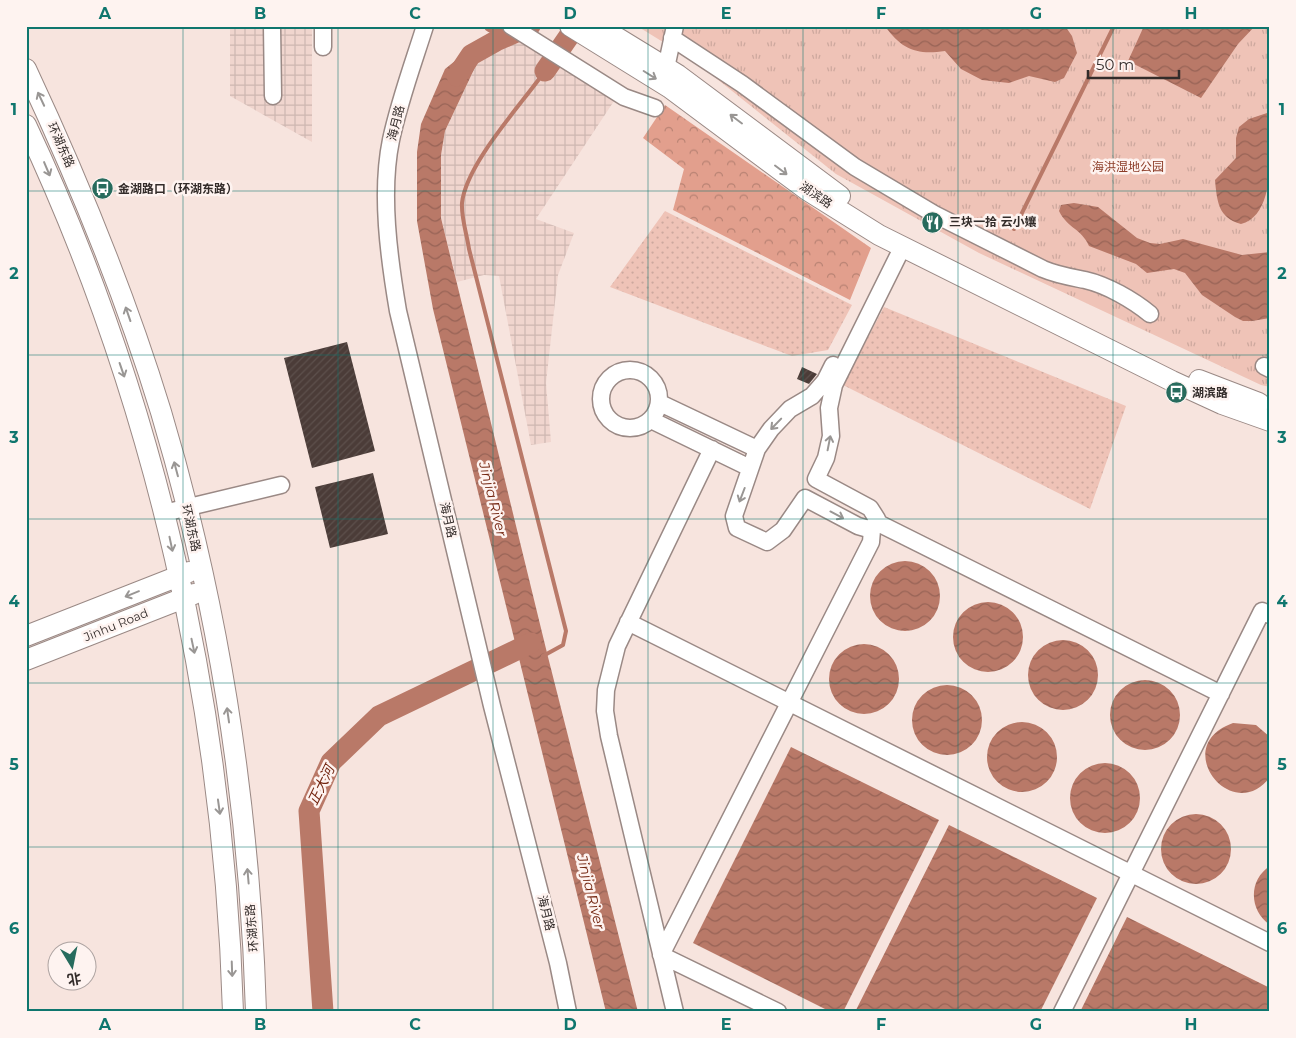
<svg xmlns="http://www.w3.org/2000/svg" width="1296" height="1038" font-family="Montserrat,'Noto Sans SC',sans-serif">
<defs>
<pattern id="industrial-grid" width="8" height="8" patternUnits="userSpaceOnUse" patternTransform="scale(1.25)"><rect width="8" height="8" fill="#f0d5ce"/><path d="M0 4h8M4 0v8" fill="none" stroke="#ceb7b1"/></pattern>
<pattern id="grass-dots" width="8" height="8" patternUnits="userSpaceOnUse" patternTransform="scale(1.25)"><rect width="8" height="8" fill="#efc3b7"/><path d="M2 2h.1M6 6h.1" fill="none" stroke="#cda89e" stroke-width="1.8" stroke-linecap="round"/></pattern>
<pattern id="forest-crowns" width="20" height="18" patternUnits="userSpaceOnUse" patternTransform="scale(1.25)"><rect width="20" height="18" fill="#e29f8d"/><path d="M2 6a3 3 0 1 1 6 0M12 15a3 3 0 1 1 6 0" fill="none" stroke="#b88273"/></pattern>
<pattern id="park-tufts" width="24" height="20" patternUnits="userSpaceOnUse" patternTransform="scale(1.25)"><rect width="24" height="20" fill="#efc3b7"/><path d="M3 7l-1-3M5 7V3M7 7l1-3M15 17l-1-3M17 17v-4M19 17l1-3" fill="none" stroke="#cda89e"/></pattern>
<pattern id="water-waves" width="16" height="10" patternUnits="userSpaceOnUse" patternTransform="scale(1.25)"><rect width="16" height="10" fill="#b97968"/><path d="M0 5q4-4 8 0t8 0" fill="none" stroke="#976356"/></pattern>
<pattern id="building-hatch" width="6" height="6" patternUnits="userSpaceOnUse" patternTransform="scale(1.25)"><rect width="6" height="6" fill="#4b3c38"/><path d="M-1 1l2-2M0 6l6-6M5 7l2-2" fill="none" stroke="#5d504c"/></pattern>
</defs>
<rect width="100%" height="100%" fill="#f7e4de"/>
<path fill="url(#industrial-grid)" d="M230,26h82v116l-82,-46z
M500,26l114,75 -78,118 38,14 -16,42 -12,108 5,59 -20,3 -32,-169 -15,-1 -27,7 -16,-64v-63l4,-24 33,-70 27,-16 -11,-6z"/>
<path fill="url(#grass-dots)" d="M665,211l187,94 -24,45 -36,6 -182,-69z
M884,307l242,99 -36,103 -247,-124z"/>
<path fill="url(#forest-crowns)" d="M665,105l206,143 -21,52 -177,-90 11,-41 -41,-31z"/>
<path fill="url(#park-tufts)" d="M637,26h633v361l-9,-2 -282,-132 -143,-79 -139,-111z"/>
<path fill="url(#water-waves)" d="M885,26h180l7,10 5,17 -13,25 -9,4 -26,-6 -20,7 -27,-3 -21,-11 -16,-18c-28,4 -43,-1 -60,-25z
M1144,26l59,2 2,-2h50l-17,18 -37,54 -73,-37z
M471,48l7,13 -33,70 -4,24v63l107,439 90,355h-32l-173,-703 -16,-88v-69l4,-28 24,-55z
M1270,112c0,29 8,103 -29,112 -23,-6 -24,-23 -26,-44l21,-22v-20l3,-11 10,-8z
M1074,203l24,4 39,31 13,5 10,1 23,-5 59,16 28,-3v66l-18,3h-9l-8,-4 -33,-22 -17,-22 -11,-4 -27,4 -11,-9 -47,-18c-8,-18 -21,-17 -30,-35l2,-6z
M870 596a35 35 0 1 1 70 0a35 35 0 1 1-70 0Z
M953 637a35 35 0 1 1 70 0a35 35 0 1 1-70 0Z
M1028 675a35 35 0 1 1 70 0a35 35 0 1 1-70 0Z
M829 679a35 35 0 1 1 70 0a35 35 0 1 1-70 0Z
M1110 715a35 35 0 1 1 70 0a35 35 0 1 1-70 0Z
M912 720a35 35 0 1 1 70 0a35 35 0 1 1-70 0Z
M987 757a35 35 0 1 1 70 0a35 35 0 1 1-70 0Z
M1233,723l23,2 14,12v40c-37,50 -102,-31 -37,-54z
M791,747l148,73 -96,192h-12l-138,-69z
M1070 798a35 35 0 1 1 70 0a35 35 0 1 1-70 0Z
M1161 849a35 35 0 1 1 70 0a35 35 0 1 1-70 0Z
M949,825l148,73 -57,114h-185z
M1270,866v59c-21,-14 -22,-45 0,-59z
M1127,917l143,71v24h-190z"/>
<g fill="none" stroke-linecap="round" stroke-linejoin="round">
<path stroke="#b97968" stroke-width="4" d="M1014,229l100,-203
M543,656l20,-11 3,-14 -97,-382c-2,-14 -8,-32 -7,-46 4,-39 59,-98 83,-132"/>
<path stroke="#b97968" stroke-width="12" d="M490,26l18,10"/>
<path stroke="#b97968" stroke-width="21" d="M545,71l31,-45
M457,76l14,-21 25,-14 34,-15
M323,1012l-14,-201 22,-49 48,-46 152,-73"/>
</g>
<path fill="url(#building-hatch)" d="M347,342l28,109 -63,17 -28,-110z
M802,367l15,7 -8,10 -12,-5z
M373,473l15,61 -58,14 -15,-61z"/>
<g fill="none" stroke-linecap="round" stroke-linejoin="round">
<defs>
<path id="minor" d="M272,26l1,70
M323,26v21
M425,26c-12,38 -26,76 -34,114 -11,53 -2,118 7,171l94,395 66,257 10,49
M511,26l113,71 31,11
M672,38l70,46 113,83 79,47 109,55c14,6 27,8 42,11 22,5 48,20 65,34
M666,68l9,-42
M1264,366l6,3
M601 399a29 29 0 1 1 58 0a29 29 0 1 1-58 0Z
M660,403l97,46 14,-20 19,-20 22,-13 13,-15 8,-16
M651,420l99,48
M757,449l-23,67 3,12 30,14 16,-12 22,-32 53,28 14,4 5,-11 -7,-11 -54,-29 10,-21 5,-22 -2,-28 5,-23 68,-137
M164,513l117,-28
M876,522l345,172
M628,622l642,321
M675,1012l-66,-276 -4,-25 1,-21 11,-44 95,-197
M778,1012l-117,-57 210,-413 1,-12
M1062,1012l200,-401 8,4"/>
<path id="major" d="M570,26l100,62 137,102 72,45 293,146 50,23 48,17
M598,26l80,49 162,121
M26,69c52,111 99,225 135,343 58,194 89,397 95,600
M26,125c130,276 198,583 207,887
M1199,380l60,23
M26,636l163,-64
M26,660l168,-66"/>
</defs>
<use href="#minor" stroke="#9a8985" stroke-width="19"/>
<use href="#major" stroke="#9a8985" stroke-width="22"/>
<use href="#minor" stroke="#fff" stroke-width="16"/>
<use href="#major" stroke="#fff" stroke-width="20"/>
</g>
<defs><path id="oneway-shaft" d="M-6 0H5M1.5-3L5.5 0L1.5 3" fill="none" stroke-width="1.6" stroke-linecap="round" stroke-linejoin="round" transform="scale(1.25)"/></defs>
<g stroke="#999694">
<use href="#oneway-shaft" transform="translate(650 75) rotate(32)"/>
<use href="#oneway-shaft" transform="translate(41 99) rotate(-115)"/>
<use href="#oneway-shaft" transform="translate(736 119) rotate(-143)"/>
<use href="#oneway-shaft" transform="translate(47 169) rotate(67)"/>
<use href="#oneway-shaft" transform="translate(781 170) rotate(37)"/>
<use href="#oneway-shaft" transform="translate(128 314) rotate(-109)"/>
<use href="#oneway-shaft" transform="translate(122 370) rotate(71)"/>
<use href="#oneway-shaft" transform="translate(776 424) rotate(134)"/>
<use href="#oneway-shaft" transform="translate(829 443) rotate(-79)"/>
<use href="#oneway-shaft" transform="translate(176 469) rotate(-105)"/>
<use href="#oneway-shaft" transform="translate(742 495) rotate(111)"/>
<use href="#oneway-shaft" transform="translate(837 515) rotate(28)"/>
<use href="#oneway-shaft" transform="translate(171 544) rotate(78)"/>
<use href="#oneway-shaft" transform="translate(132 594) rotate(158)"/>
<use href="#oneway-shaft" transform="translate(193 646) rotate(78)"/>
<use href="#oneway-shaft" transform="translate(228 715) rotate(-98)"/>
<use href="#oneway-shaft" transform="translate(219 807) rotate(82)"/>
<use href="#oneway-shaft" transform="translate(248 876) rotate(-95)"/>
<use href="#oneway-shaft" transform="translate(232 969) rotate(88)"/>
</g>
<path fill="none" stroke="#0f766e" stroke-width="1" stroke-opacity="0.55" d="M183,26v986M338,26v986M493,26v986M648,26v986M803,26v986M958,26v986M1113,26v986M26,191h1244M26,355h1244M26,519h1244M26,683h1244M26,847h1244"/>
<defs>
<symbol id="bus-disc" viewBox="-11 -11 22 22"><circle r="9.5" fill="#276b5d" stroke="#fef3f0"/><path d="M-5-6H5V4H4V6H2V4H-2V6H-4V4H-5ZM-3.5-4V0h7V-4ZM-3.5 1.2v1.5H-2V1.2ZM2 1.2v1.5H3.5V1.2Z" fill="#fff"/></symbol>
<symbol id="restaurant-disc" viewBox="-11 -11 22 22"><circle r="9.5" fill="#276b5d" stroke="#fef3f0"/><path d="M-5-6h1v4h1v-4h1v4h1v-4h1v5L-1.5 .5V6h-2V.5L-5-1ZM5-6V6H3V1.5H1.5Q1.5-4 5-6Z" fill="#fff"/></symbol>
</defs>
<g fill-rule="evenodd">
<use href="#bus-disc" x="90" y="176" width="25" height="25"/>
<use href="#restaurant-disc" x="920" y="210" width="25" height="25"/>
<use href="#bus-disc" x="1164" y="380" width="25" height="25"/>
</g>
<g text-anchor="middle" stroke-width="5" stroke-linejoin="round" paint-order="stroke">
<g font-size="12" fill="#332c2a" stroke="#fef3f0">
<text transform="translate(396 123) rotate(-76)" y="4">海月路</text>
<text transform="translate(61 145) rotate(66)" y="4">环湖东路</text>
<text transform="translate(816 195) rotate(34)" y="4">湖滨路</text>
<text transform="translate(448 520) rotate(77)" y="4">海月路</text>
<text transform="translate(191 528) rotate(77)" y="4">环湖东路</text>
<text transform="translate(116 625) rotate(-22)" y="4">Jinhu Road</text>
<text transform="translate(546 913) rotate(76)" y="4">海月路</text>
<text transform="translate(252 928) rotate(-95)" y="4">环湖东路</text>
</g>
<g font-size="12" fill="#8c3c27" stroke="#fef3f0">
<text x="1128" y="171">海洪湿地公园</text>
</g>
<g font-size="12" font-weight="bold" fill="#332c2a" stroke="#fef3f0" text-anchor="start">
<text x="118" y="193">金湖路口（环湖东路）</text>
<text x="949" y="226">三块一拾 云小孃</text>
<text x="1192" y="397">湖滨路</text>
</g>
<g font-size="14" font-style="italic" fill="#742611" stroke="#fef3f0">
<text transform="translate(493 499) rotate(76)" y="5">Jinjia River</text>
<text transform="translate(321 785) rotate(-64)" y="5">正大河</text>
<text transform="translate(591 892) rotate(76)" y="5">Jinjia River</text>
</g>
</g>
<rect width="1296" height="1038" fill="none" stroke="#fef3f0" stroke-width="55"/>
<g transform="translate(72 966) rotate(170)"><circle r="24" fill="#fef3f0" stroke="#ada3a1"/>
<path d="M0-4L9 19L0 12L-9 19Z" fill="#276b5d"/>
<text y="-8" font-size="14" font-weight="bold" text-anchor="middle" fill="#332c2a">北</text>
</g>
<path d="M1088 70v8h91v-8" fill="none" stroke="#332c2a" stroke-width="2.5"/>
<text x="1096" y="70" font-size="15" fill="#332c2a" stroke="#fef3f0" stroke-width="4" paint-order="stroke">50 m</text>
<rect x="28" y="28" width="1240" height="982" fill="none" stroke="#0f766e" stroke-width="2"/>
<g font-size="16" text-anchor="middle" font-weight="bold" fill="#0f766e">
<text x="105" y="19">A</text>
<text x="260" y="19">B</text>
<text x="415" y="19">C</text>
<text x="570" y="19">D</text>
<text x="726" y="19">E</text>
<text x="881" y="19">F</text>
<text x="1036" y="19">G</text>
<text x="1191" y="19">H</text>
<text x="14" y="115">1</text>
<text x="1282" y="115">1</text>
<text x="14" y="279">2</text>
<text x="1282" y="279">2</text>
<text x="14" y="443">3</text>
<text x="1282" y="443">3</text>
<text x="14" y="607">4</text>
<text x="1282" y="607">4</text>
<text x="14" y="770">5</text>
<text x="1282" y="770">5</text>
<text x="14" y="934">6</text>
<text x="1282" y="934">6</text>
<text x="105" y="1030">A</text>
<text x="260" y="1030">B</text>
<text x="415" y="1030">C</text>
<text x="570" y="1030">D</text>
<text x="726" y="1030">E</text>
<text x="881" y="1030">F</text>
<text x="1036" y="1030">G</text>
<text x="1191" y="1030">H</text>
</g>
</svg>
